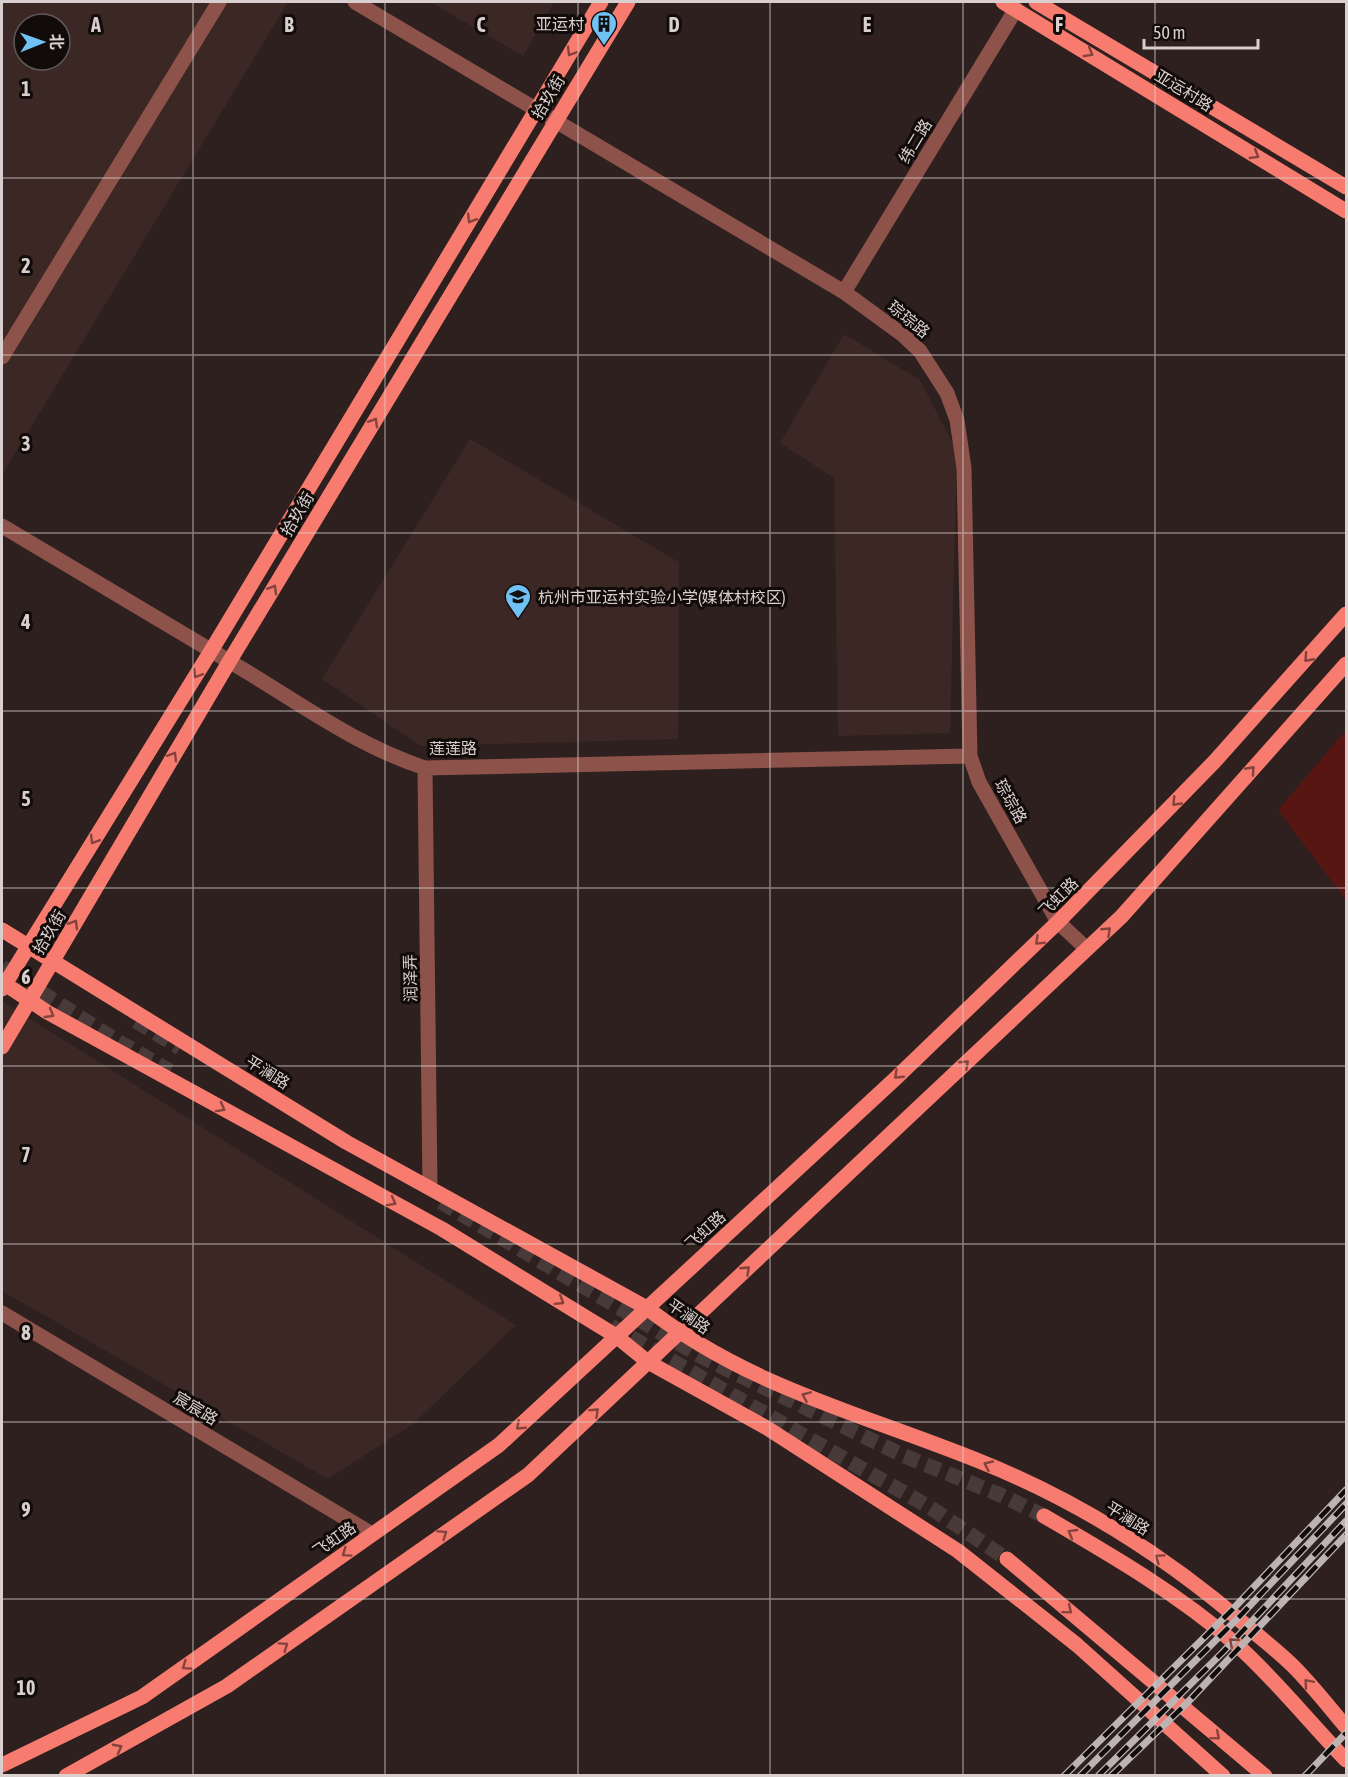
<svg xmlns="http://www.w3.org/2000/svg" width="1348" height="1777" font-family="'Asap Condensed','Noto Sans SC',sans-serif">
<rect width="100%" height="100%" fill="#2d201e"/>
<path fill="#3b2724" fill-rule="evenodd" d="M2,2h286l-286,473zM24,24h36v36h-36z
M430,2h124l-31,54z
M844,334l76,46 37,72 -7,281 -112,3 -4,-258 -54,-35z
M470,439l209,123 -1,177 -257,7 -99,-67z
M2,1001l514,324 -103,99 -85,55 -326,-188z"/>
<path fill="#581613" d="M1346,730v170l-68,-90z"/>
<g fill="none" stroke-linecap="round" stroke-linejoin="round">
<path stroke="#473a38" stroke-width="15" stroke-dasharray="15 8" stroke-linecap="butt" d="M2,967l112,72 56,32
M136,1021l44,27
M441,1202l261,155 200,98 101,41 41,20
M611,1326l320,182 76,51"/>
<path stroke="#8d524a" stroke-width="15" d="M355,2l489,290 59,43 17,16 27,42 10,27 7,48 6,288 9,26 79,140 29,27
M844,292l172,-283
M2,357l217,-355
M2,526c82,49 165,98 247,147 59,36 110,73 176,95l545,-12
M425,768l5,420
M2,1313l370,221"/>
<path stroke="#f87b6f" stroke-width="15" d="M1003,2l343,209
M1036,2l310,185
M2,930l344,212 301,166c101,79 216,106 332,153 98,39 189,97 269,166 15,13 31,25 45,39 19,19 36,41 53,61
M2,982l45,30 395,217 174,107 32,26 119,66 191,123 119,94 146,131
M2,989l209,-338 390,-649
M2,1047l227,-385 399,-660
M1044,1516c67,39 133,77 193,129 38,34 73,78 109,115
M1007,1559l258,217
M2,1765l140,-68 357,-252 397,-367 162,-156 157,-161 131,-147
M66,1776l161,-90 301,-211 594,-559 224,-252"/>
<defs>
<path id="rail" d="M1064,1776l169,-167 113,-119
M1080,1776l162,-162 104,-110
M1098,1776l125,-124 123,-131
M1111,1776l77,-74 158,-167
M1305,1776l41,-43"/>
</defs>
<use href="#rail" stroke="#bdb3b2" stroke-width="7"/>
<use href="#rail" stroke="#110b0a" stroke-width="4.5" stroke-dasharray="14" stroke-linecap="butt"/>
</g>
<defs><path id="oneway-chevron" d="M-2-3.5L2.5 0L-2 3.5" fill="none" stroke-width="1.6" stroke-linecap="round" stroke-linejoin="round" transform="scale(1.5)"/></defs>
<g stroke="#84433c">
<use href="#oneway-chevron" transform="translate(571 52) rotate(121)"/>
<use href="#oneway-chevron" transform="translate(1089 53) rotate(31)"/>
<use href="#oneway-chevron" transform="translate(1255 155) rotate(31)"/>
<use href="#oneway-chevron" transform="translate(471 219) rotate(121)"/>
<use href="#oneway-chevron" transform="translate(374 422) rotate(-59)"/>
<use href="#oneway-chevron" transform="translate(273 589) rotate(-59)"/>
<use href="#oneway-chevron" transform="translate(1308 658) rotate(132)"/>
<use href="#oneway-chevron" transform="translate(197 674) rotate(122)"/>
<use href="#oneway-chevron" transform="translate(173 756) rotate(-59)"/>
<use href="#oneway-chevron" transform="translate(1251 770) rotate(-48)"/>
<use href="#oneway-chevron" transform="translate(1176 802) rotate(134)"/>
<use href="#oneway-chevron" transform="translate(94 840) rotate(122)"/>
<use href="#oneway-chevron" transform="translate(74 924) rotate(-59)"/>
<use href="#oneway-chevron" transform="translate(1107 931) rotate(-43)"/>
<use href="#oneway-chevron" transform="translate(1039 941) rotate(136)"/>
<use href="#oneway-chevron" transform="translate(50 1014) rotate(30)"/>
<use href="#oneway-chevron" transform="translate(965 1064) rotate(-43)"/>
<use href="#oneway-chevron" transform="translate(898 1075) rotate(137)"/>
<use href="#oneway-chevron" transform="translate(221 1108) rotate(29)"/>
<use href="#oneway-chevron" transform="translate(392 1202) rotate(29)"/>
<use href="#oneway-chevron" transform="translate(746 1270) rotate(-43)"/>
<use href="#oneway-chevron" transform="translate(560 1301) rotate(32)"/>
<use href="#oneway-chevron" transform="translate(806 1396) rotate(-157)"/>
<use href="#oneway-chevron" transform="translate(595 1412) rotate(-43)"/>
<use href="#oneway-chevron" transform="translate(520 1426) rotate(137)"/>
<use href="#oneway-chevron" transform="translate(988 1465) rotate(-155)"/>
<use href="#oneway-chevron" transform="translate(1072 1533) rotate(-150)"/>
<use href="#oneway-chevron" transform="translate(443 1534) rotate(-35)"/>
<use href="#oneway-chevron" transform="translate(346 1553) rotate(145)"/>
<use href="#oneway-chevron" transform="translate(1159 1558) rotate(-146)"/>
<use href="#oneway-chevron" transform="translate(1068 1610) rotate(40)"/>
<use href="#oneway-chevron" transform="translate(1233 1642) rotate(-139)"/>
<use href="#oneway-chevron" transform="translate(284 1646) rotate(-35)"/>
<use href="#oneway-chevron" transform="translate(186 1666) rotate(145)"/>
<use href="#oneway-chevron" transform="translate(1308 1683) rotate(-131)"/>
<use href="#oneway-chevron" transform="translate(1216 1736) rotate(40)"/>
<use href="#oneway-chevron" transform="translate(118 1748) rotate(-28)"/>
</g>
<path fill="none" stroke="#d9cfce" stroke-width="1.5" stroke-opacity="0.55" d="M193,2v1774M385,2v1774M578,2v1774M770,2v1774M963,2v1774M1155,2v1774M2,178h1344M2,355h1344M2,533h1344M2,711h1344M2,888h1344M2,1066h1344M2,1244h1344M2,1422h1344M2,1599h1344"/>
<defs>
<symbol id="building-pin" viewBox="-11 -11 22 30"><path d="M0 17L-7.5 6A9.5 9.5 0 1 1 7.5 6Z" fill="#70c2f4" stroke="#110b0a"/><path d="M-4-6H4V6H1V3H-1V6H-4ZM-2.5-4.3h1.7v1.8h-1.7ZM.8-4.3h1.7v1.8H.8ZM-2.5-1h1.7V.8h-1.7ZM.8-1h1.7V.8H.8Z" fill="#111"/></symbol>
<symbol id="school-pin" viewBox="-11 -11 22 30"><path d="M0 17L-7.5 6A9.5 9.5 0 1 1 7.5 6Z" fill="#70c2f4" stroke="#110b0a"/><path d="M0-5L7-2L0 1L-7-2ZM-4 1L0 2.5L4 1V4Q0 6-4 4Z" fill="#111"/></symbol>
</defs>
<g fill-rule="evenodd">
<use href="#building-pin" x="589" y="9" width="30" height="40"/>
<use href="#school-pin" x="503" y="582" width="30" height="40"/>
</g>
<g text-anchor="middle" stroke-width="6" stroke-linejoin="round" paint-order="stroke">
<g font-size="16" fill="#d9cfce" stroke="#110b0a" text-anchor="end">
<text x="584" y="30">亚运村</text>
<text x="538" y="603" text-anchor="start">杭州市亚运村实验小学(媒体村校区)</text>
</g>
<g font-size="16" fill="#d9cfce" stroke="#110b0a">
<text transform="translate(1184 90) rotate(31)" y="6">亚运村路</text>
<text transform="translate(548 97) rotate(-59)" y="6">拾玖街</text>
<text transform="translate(915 141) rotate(-59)" y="6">纬二路</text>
<text transform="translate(909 319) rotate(39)" y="6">琮琮路</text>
<text transform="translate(297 514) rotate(-59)" y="6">拾玖街</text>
<text x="453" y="754">莲莲路</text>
<text transform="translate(1011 801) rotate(61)" y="6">琮琮路</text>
<text transform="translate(1058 897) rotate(-45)" y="6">飞虹路</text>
<text transform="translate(49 932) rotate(-59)" y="6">拾玖街</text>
<text transform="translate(410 978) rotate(-91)" y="6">润泽弄</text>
<text transform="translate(268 1072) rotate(32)" y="6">平澜路</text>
<text transform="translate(705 1230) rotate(-43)" y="6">飞虹路</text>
<text transform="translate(689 1316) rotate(35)" y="6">平澜路</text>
<text transform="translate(196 1408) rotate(31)" y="6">宸宸路</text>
<text transform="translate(1128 1518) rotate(32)" y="6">平澜路</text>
<text transform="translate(334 1539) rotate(-35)" y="6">飞虹路</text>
</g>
</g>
<g font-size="20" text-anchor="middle" font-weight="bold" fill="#d9cfce" stroke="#110b0a" stroke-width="6" stroke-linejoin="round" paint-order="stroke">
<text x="96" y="32">A</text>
<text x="289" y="32">B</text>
<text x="481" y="32">C</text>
<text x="674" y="32">D</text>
<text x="867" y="32">E</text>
<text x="1059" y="32">F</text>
<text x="26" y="96">1</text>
<text x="26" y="273">2</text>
<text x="26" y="451">3</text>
<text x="26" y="629">4</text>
<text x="26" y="806">5</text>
<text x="26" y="984">6</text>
<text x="26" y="1162">7</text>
<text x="26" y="1340">8</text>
<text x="26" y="1517">9</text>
<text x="26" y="1695">10</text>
</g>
<rect width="1348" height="1777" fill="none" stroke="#d9cfce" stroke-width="6"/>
<g transform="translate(42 42) rotate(89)"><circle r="28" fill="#110b0a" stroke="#615958" stroke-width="1.5"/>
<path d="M0-4.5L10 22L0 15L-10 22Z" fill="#70c2f4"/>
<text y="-9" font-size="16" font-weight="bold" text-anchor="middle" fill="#d9cfce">北</text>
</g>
<path d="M1144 39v9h114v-9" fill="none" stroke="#d9cfce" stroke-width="3"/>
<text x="1153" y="39" font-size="18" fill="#d9cfce" stroke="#110b0a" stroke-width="4.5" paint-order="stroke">50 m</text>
</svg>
